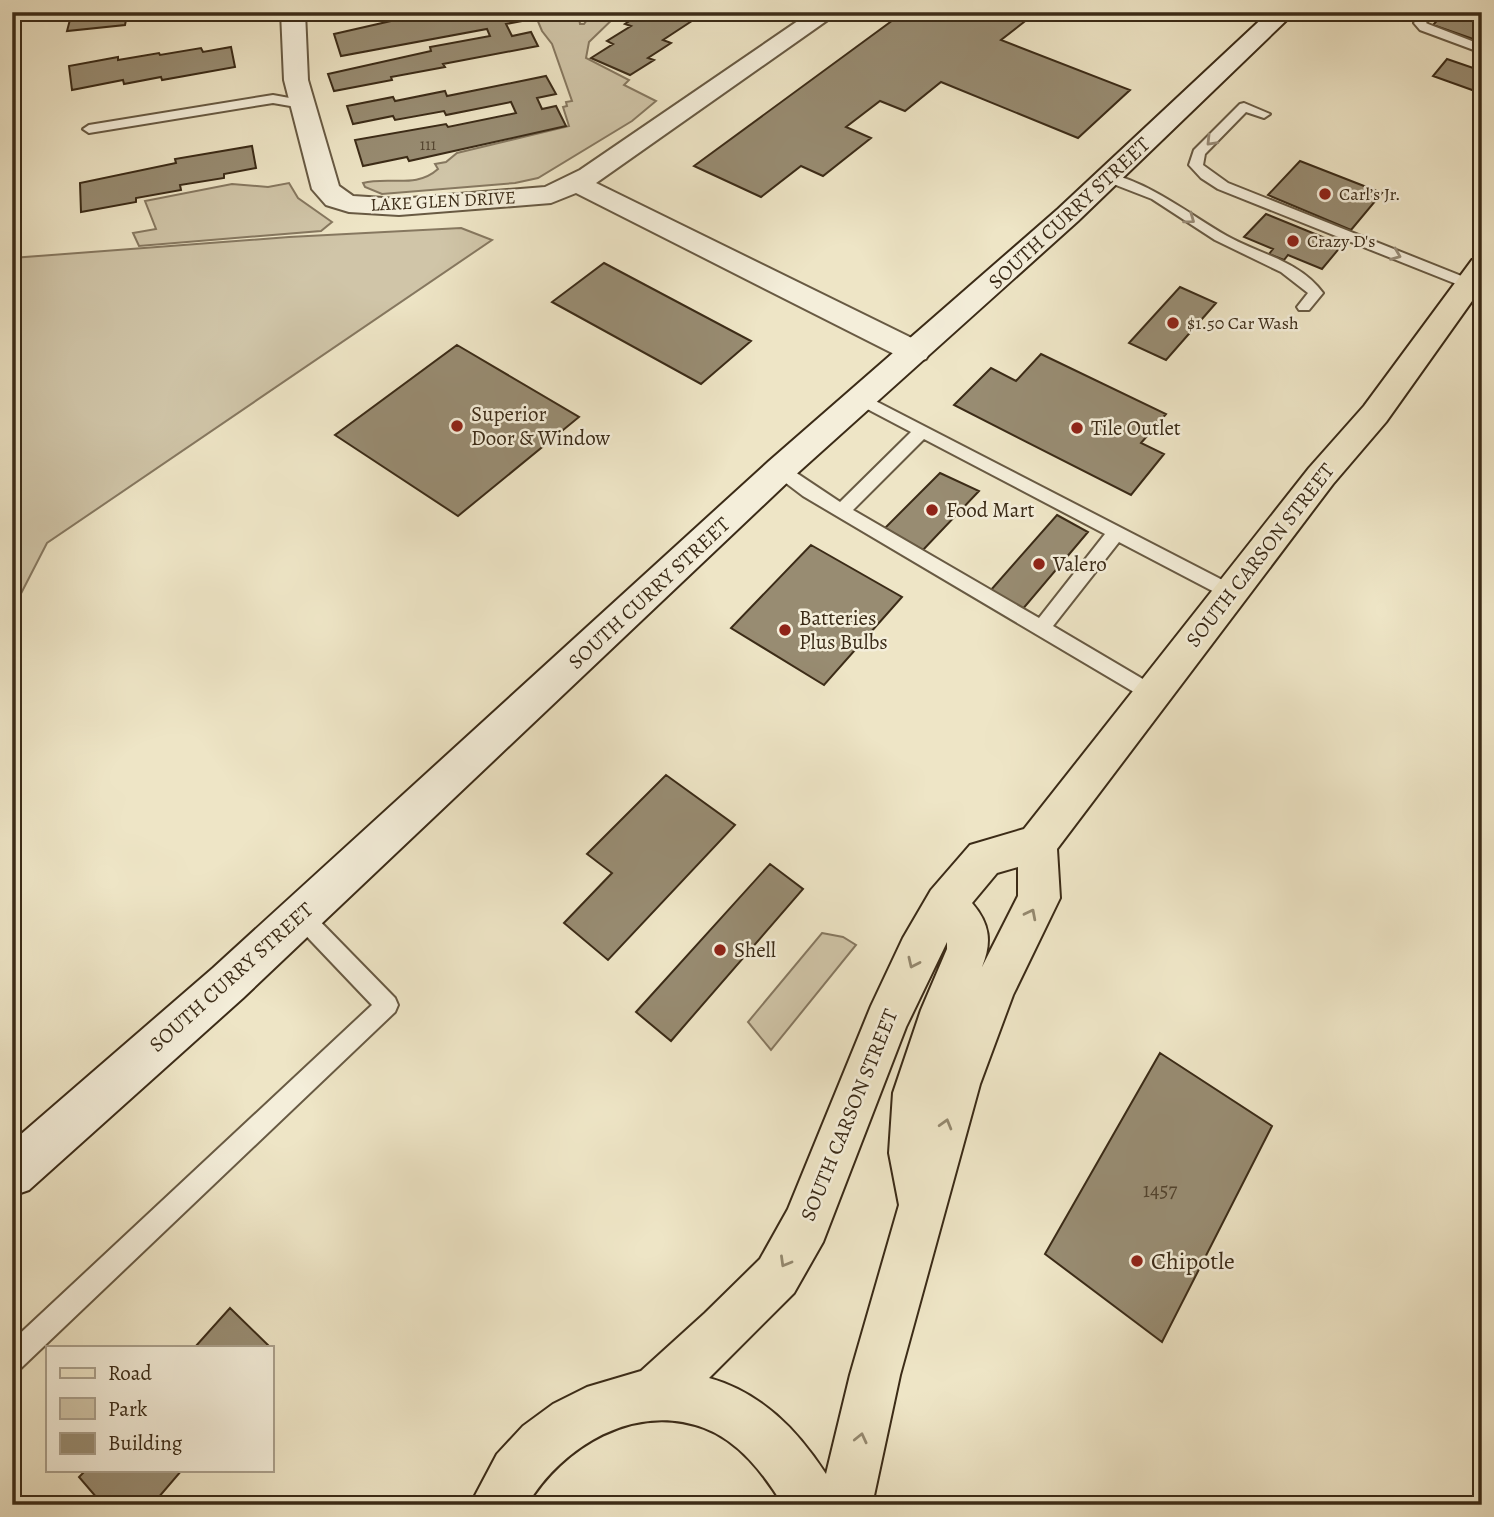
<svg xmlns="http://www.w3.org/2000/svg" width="1494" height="1517" font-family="Alegreya,serif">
<rect width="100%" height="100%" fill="#eee5c6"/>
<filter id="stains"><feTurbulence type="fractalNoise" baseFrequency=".00286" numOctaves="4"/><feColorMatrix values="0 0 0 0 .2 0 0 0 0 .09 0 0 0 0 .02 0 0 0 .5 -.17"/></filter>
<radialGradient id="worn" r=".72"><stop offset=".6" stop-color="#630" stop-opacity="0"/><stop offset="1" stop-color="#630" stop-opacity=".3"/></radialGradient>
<path fill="#d0c5a8" stroke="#867860" stroke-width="2" d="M534,12h44l2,12h4l9,-12h27l-31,30 -3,16 43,22 -5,5 32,16 -24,20 -94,57 -23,5 -133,11 -17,-7 -2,-4c26,-7 53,6 75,-14l-3,-5 11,-2 11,-9 112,-27 -6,-19 4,-1 -1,-4 6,-1 -20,-57 -10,-13z
M289,183l9,15 34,24 -11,9 -182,15 -6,-13 23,-4 -11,-28 87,-17 36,3z
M461,228l31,12 -445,303 -35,68v-353l277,-21z
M822,933l21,4 13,8 -85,105 -23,-28z"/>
<path fill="#988c72" stroke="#3b2b17" stroke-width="2" d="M72,12h130l-76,8 -1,5 -58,6z
M454,12h63l5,9 -16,3 6,12 19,-4 7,14 -95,18 2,3 -54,10 1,3 -58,11 -6,-17 103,-23 -1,-4 60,-11 -3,-7 -146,27 -7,-22 79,-18 1,3z
M643,12l61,1 -41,27 8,3 -23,15 6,2 -24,15 -39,-17 22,-14 -6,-3 24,-15 -6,-2z
M904,12h123l6,3 -32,25 129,50 -52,48 -137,-56 -36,29 -25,-10 -34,26 25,11 -48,38 -22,-10 -40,31 -67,-31z
M1445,12h18l19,7v26l-5,-1 2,-3 -46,-16z
M231,47l4,20 -73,13 -1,-3 -37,7 -1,-4 -51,10 -3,-24 49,-9v3l41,-7 1,2 41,-7 2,4z
M1447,59l35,12v12l-7,8 -42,-15z
M546,76l10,18 -19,4 5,11 14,-3 10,20 -157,35 -2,-4 -44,9 -8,-26 91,-16 2,3 68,-14 -5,-11 -65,13 -2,-4 -49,9 -2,-4 -40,8 -6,-18 46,-9 2,4 50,-10 2,5z
M252,146l4,22 -32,6v4l-44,7 1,5 -45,8v4l-55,10 -1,-29 96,-20 -1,-4z
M1300,161l82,32 -31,37 -83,-35z
M1266,214l76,31 -20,24 -34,-14 -4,5 -15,-6 4,-5 -29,-12z
M604,263l147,78 -50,43 -149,-82z
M1180,287l36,16 -50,57 -37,-17z
M457,345l122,72 -121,99 -123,-81z
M1041,354l125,60 -25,29 23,11 -33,41 -177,-90 37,-37 25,13z
M940,473l39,18 -56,59 -38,-22z
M1057,515l31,17 -66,78 -32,-19z
M811,545l91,52 -78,88 -93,-57z
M666,775l69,50 -127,135 -44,-37 48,-50 -25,-19z
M770,864l33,25 -132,152 -35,-29z
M1160,1053l112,73 -110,216 -117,-88z
M230,1308l40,39h-75z
M86,1470h96l-30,35h-49l-24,-28z"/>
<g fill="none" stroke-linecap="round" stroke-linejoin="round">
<defs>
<path id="lane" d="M1422,12h12l-8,11 2,1 54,21v8l-62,-23 -6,-7z
M273,95l33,6 2,3 -6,4 -29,-5 -184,30 -6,-4 6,-4z
M1244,103l26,11 -6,4 -18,-6 -41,42 -2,11 25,18 246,98 2,3 -2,3h-10l-246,-98 -17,-11 -12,-13 5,-15 46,-46z
M1108,173c46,12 79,40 119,63 32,18 73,25 96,57l-14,17h-10l-2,-3 11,-14 -27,-21 -66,-32 -63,-41 -49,-19v-6z
M860,393l376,194 3,5 -3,5h-12l-105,-55 -66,84 105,62 2,5 -2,5 -7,3 -7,-3 -341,-202 -29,-22 -2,-4 2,-4h12l54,36 71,-70 -57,-30 -2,-4 2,-4zM924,439l181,95 -66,84 -186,-108z
M300,905l7,3 88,90 3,7 -3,7 -374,356 -9,4v-31l360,-336 -79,-83 -3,-7 3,-7z"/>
<path id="street" d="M281,12h24l3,68 31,106 14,10 46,3 146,-12 35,-17 231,-158h28l-243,171 330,162 4,7 -4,7 -11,3 -11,-3 -328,-166 -25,10 -152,12 -50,-3 -23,-7 -14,-16 -28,-109z"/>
<path id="secondary" d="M1269,12h26l-217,209 -286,257 -549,520 -214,192 -17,6v-54l201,-174 555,-506 290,-253z"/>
<path id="primary" d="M1482,257v30l-96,135 -53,62 -276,365 3,49 -47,97 -33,89 -80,291 -28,130h-89c-19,-31 -44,-64 -79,-77 -69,-26 -142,18 -177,77h-57l27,-51 26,-28 30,-22 34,-17 54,-16 64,-58 55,-54 28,-50 83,-203 32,-68 28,-48 39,-45 54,-16 285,-361 55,-62 108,-146zM1018,867v29l-36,71c10,-25 8,-43 -10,-64l25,-30zM947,942v7l-26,61 -28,83 -4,60 10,52 -49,170 -24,99c-29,-44 -64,-81 -117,-96l85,-85 29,-51 83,-215z"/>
</defs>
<use href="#lane" stroke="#685a43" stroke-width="4"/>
<use href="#street" stroke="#685a43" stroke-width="4"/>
<use href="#secondary" stroke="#3b2b17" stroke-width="4"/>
<use href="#primary" stroke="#3b2b17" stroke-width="4"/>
<use href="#lane" fill="#f4eeda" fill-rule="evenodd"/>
<use href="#street" fill="#f4eeda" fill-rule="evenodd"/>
<use href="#secondary" fill="#f4eeda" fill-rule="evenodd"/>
<use href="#primary" fill="#eee5c6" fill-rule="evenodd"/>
</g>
<defs><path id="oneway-chevron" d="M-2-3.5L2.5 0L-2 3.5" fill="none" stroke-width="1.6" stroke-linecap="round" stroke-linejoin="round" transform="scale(1.75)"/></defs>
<g stroke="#988c78">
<use href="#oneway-chevron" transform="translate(1211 141) rotate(134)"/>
<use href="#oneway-chevron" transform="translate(1190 219) rotate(36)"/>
<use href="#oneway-chevron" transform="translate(1396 255) rotate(22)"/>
</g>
<g stroke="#94886e">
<use href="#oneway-chevron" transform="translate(1031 914) rotate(-63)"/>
<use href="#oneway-chevron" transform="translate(913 963) rotate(115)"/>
<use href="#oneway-chevron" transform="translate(946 1124) rotate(-74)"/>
<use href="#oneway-chevron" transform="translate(785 1262) rotate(120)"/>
<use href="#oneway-chevron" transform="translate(861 1438) rotate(-77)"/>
</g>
<g fill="#8f2418" stroke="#f4eeda" stroke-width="2.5">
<circle cx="1325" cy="194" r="7"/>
<circle cx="1293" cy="241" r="7"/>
<circle cx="1173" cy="323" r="7"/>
<circle cx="457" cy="426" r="7"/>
<circle cx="1077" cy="428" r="7"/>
<circle cx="932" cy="510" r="7"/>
<circle cx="1039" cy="564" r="7"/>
<circle cx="785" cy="630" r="7"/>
<circle cx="720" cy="950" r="7"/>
<circle cx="1137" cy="1261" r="7"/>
</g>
<g text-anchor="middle" stroke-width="5" stroke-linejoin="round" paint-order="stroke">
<g font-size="16" fill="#52432e">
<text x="428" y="150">111</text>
</g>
<g font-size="18" fill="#3b2b17" stroke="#f4eeda" text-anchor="start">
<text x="1339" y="200">Carl’s Jr.</text>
<text x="1307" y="247">Crazy D's</text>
<text x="1187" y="329">$1.50 Car Wash</text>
</g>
<g font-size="18" fill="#3b2b17" stroke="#f4eeda">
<text transform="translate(443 201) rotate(-3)" y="6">LAKE GLEN DRIVE</text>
</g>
<g font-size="21" fill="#3b2b17" stroke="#f4eeda">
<text transform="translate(1069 213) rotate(-43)" y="7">SOUTH CURRY STREET</text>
<text transform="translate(1260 555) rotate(-52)" y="7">SOUTH CARSON STREET</text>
<text transform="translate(649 593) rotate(-43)" y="7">SOUTH CURRY STREET</text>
<text transform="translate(231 977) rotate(-42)" y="7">SOUTH CURRY STREET</text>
<text transform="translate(849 1115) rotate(-68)" y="7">SOUTH CARSON STREET</text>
</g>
<g font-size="21" fill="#3b2b17" stroke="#f4eeda" text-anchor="start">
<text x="471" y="421">Superior<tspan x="471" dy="24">Door &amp; Window</tspan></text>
<text x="1091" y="435">Tile Outlet</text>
<text x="946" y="517">Food Mart</text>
<text x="1053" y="571">Valero</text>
<text x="799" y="625">Batteries<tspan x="799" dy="24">Plus Bulbs</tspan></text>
<text x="734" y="957">Shell</text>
</g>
<g font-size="21" fill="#52432e">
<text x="1160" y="1197">1457</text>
</g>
<g font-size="24" fill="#3b2b17" stroke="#f4eeda" text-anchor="start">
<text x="1151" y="1269">Chipotle</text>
</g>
</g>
<rect width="1494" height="1517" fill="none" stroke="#eee5c6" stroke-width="42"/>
<rect x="14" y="14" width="1466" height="1489" fill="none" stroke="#3b2b17" stroke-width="3.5"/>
<rect x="21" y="21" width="1452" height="1475" fill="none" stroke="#3b2b17" stroke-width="2"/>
<rect x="46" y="1346" width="228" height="126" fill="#f4eeda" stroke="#aaa08c" stroke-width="2"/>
<rect x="60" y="1368" width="35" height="10" fill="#eee5c6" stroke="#aaa08c" stroke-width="2"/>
<text x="108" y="1380" font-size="21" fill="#3b2b17">Road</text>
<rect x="60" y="1398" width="35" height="21" fill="#d0c5a8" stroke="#aaa08c" stroke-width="2"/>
<text x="108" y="1416" font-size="21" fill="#3b2b17">Park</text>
<rect x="60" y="1433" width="35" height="21" fill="#988c72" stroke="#aaa08c" stroke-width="2"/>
<text x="108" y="1450" font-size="21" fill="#3b2b17">Building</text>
<rect width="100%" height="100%" filter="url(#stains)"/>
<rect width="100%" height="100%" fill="url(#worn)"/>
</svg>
